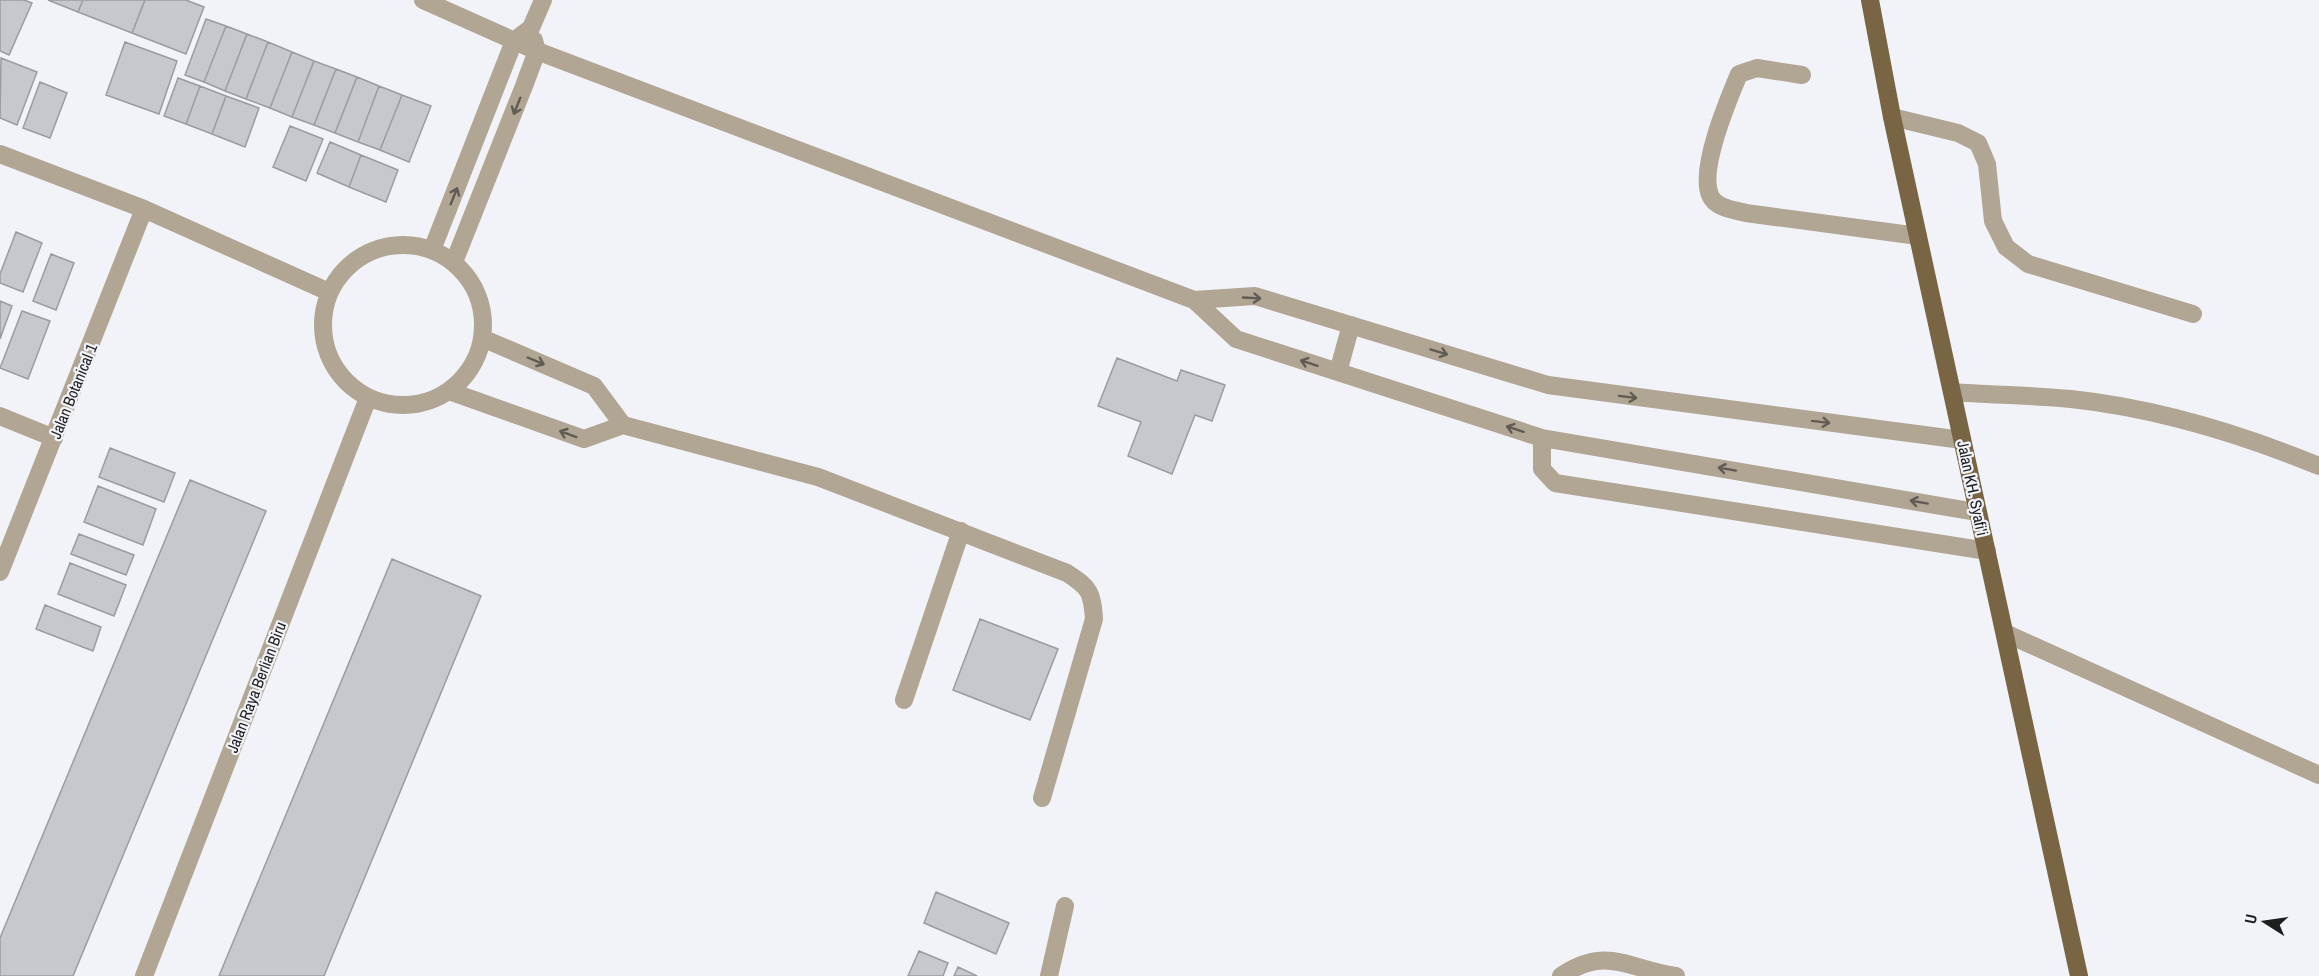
<svg xmlns="http://www.w3.org/2000/svg" width="2319" height="976" font-family="'Archivo Narrow',sans-serif">
<rect width="100%" height="100%" fill="#f1f3f8"/>
<path fill="#c6c8cd" stroke="#9a9ca0" stroke-width="1.5" d="M0,0h24l8,3 -23,52 -9,-4z
M48,0h35l-5,12z
M83,0h62l-13,33 -54,-21z
M145,0h41l18,7 -18,47 -54,-21z
M206,19l20,7 -22,56 -19,-7z
M226,26l21,8 -22,57 -21,-9z
M247,34l21,8 -22,57 -21,-8z
M125,42l52,19 -18,53 -53,-19z
M268,42l24,10 -22,56 -24,-9z
M292,52l22,9 -22,56 -22,-9z
M1,58l36,14 -20,53 -17,-7z
M314,61l22,8 -22,56 -22,-8z
M336,69l21,8 -22,56 -21,-8z
M357,77l22,9 -21,56 -23,-9z
M178,78l22,8 -14,38 -22,-8z
M40,82l27,11 -17,45 -27,-10z
M200,86l26,10 -14,38 -26,-10z
M379,86l23,9 -22,55 -22,-8z
M402,95l29,11 -22,56 -29,-12z
M226,96l33,12 -14,39 -33,-13z
M290,126l33,13 -17,42 -33,-14z
M330,142l31,13 -12,32 -32,-14z
M361,155l37,15 -12,32 -37,-15z
M16,232l26,11 -19,49 -23,-9v-9z
M51,254l23,9 -18,47 -23,-9z
M0,301l12,5 -12,33z
M22,311l28,10 -22,58 -28,-11z
M1117,358l60,23 4,-11 44,15 -13,36 -17,-6 -23,59 -44,-18 13,-34 -43,-16z
M110,448l65,25 -11,29 -65,-25z
M190,480l76,31 -193,465h-73v-38z
M98,486l58,23 -13,36 -59,-23z
M79,534l55,21 -8,20 -55,-21z
M392,559l89,37 -157,380h-105z
M70,563l56,22 -12,31 -56,-22z
M45,605l56,22 -8,24 -57,-22z
M980,619l78,30 -28,71 -77,-30z
M936,892l73,31 -13,31 -72,-31z
M919,951l29,12 -5,13h-35z
M958,967l19,9h-23z"/>
<g fill="none" stroke-linecap="round" stroke-linejoin="round">
<path stroke="#b1a593" stroke-width="18" d="M423,0l114,51 657,249 42,39 306,99 434,74
M1802,75l-45,-7 -18,6c-11,26 -40,95 -29,121 5,13 24,15 36,18l172,23
M1892,117l66,16 20,10 9,21 6,57 13,26 22,17 165,50
M0,154l144,55 185,83
M323 325a80 80 0 1 1 160 0a80 80 0 1 1-160 0Z
M432,250l82,-209 17,-13 12,-28
M454,262l70,-176 13,-35 -3,-11
M1194,300l61,-4 293,89 414,55
M482,338l112,48 29,39 195,52 249,96c23,15 25,19 27,46l-52,179
M1338,372l13,-47
M449,391l135,48 39,-14
M1952,392c39,3 80,3 119,7 84,9 170,35 248,67
M0,416l54,22
M1542,438v31l13,14 432,68
M0,572l144,-363
M2005,633l314,142
M904,700l57,-169
M144,976l224,-578
M1049,976l16,-70
M1561,976c46,-31 67,-7 115,0"/>
<path stroke="#796544" stroke-width="18" d="M1870,0l22,117 187,859"/>
</g>
<defs><path id="oneway-shaft" d="M-6 0H5M1.5-3L5.5 0L1.5 3" fill="none" stroke-width="1.6" stroke-linecap="round" stroke-linejoin="round" transform="scale(1.5)"/></defs>
<g stroke="#605b53">
<use href="#oneway-shaft" transform="translate(517 106) rotate(112)"/>
<use href="#oneway-shaft" transform="translate(454 196) rotate(-68)"/>
<use href="#oneway-shaft" transform="translate(1252 298) rotate(3)"/>
<use href="#oneway-shaft" transform="translate(1439 352) rotate(17)"/>
<use href="#oneway-shaft" transform="translate(536 361) rotate(23)"/>
<use href="#oneway-shaft" transform="translate(1309 363) rotate(-162)"/>
<use href="#oneway-shaft" transform="translate(1628 397) rotate(7)"/>
<use href="#oneway-shaft" transform="translate(1821 422) rotate(7)"/>
<use href="#oneway-shaft" transform="translate(1515 429) rotate(-162)"/>
<use href="#oneway-shaft" transform="translate(568 434) rotate(-160)"/>
<use href="#oneway-shaft" transform="translate(1727 469) rotate(-170)"/>
<use href="#oneway-shaft" transform="translate(1919 502) rotate(-170)"/>
</g>
<g text-anchor="middle" stroke-width="4.5" stroke-linejoin="round" paint-order="stroke">
<g font-size="16" fill="#1d1e1f" stroke="#f1f3f8">
<text transform="translate(73 391) rotate(-68)" y="6">Jalan Botanical 1</text>
<text transform="translate(1973 488) rotate(78)" y="6">Jalan KH. Syafi'i</text>
<text transform="translate(256 687) rotate(-69)" y="6">Jalan Raya Berlian Biru</text>
</g>
</g>
<g transform="translate(2265 922) rotate(282)" stroke="#f1f3f8" stroke-width="4.5" paint-order="stroke">
<path d="M0-4.5L10 22L0 15L-10 22Z" fill="#1d1e1f"/>
<text y="-9" font-size="16" font-weight="bold" text-anchor="middle" fill="#1d1e1f">U</text>
</g>
</svg>
